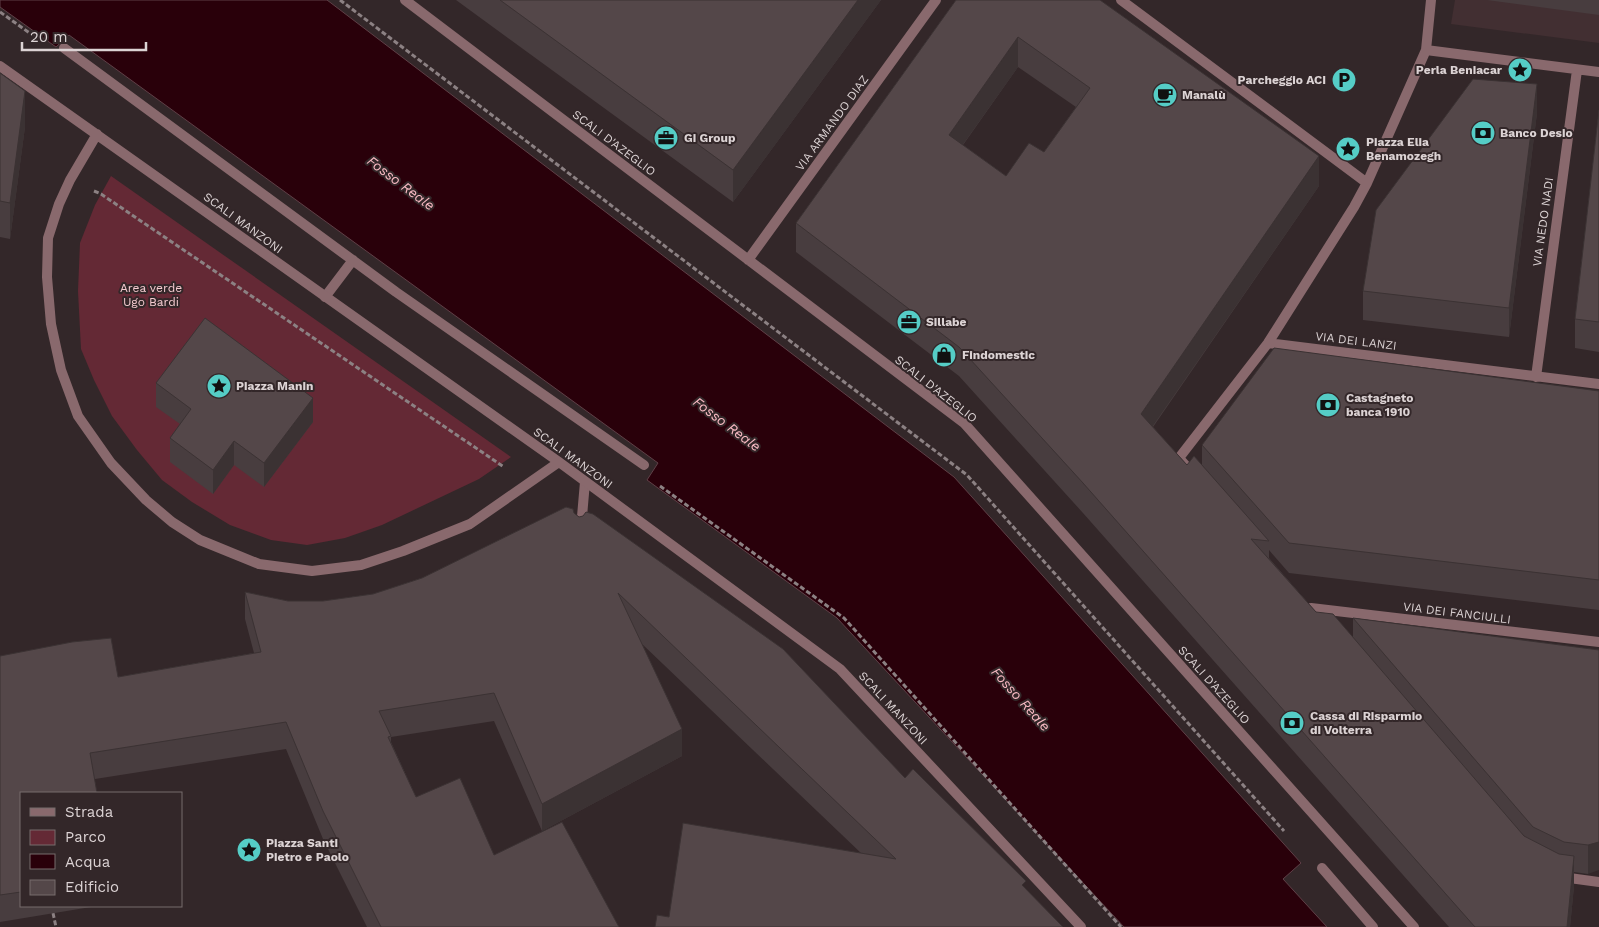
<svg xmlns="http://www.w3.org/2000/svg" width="1599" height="927" font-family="'Work Sans',sans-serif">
<rect width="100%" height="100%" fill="#332729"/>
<path fill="#422f32" d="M1455,0h144v43l-148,-19z"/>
<path fill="#642935" d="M111,176l400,281 -32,22 -97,46 -37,13 -38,7 -36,-5 -41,-15 -38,-23 -30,-22 -25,-30 -25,-34 -18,-36 -13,-31 -3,-58 2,-48 15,-38z"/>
<path fill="#29000a" stroke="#5f3f47" d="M0,0h327l627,477 347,386 -18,16 44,48h-203l-287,-309 -190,-138 11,-17 -589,-428 -13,12 -56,-40z"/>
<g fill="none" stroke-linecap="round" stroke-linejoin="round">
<path stroke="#8c8183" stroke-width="3" stroke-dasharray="5 2.5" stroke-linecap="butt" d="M340,0l627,475 317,356
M0,12l38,27
M94,191l7,3 403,273
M660,486l184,132 277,309
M53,913l3,14"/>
<path stroke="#89696d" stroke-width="10" d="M64,48l332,244 248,173
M325,297l28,-37
M581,528l4,-46
M1322,868l51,59"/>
<path stroke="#89696d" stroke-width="10" d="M1562,877l37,5"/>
<path stroke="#89696d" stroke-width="10" d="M405,0l559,423 450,504
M1121,0l246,183
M1426,50l173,22
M0,66l559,396 281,207 241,258
M97,134l-27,46 -11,24 -11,34 -1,39 4,47 10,46 17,46 33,47 35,37 26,22 28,18 59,24 53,7 49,-6 42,-14 67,-27 89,-62
M748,260l188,-260
M1268,343l331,41
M1536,377l41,-307
M1187,467l-8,-9 89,-115 86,-136 13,-24 59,-133 5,-50
M1311,608l288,34"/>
</g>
<path fill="#483d3f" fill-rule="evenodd" d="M456,0h425l-148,202z
M956,0l363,186 -166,241 34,38h15v-20l397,-54v219l-310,-37 -20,-23v8l47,54 37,26v-20l246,32 -11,224 -14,-2v14l-4,41h-121l-366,-414 -124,-137 -163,-124v-29zM1018,67l58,40 -32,45 -38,24 -43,-31z
M1487,0h112v15z
M0,73l25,54 -15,112 -10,-2z
M1599,110v242l-24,-4v-29z
M1537,113l-28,224 -146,-17v-29z
M156,383l157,39 -49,65 -30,-22 -21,29 -43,-32v-24l10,-14 -24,-17z
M574,513l331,265 121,103 -357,36 193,-63 -221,-211 41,113 -140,75 -48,-110 -103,16v5l25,55 78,58 125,72h-252l-44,-88 -37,-90 -191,30 -74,14v113h76l-97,16v-266l118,21 136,-24 -9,-34v-27l43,9h35l50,-7 49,-16z"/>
<path fill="#3b3233" d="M858,0h23l-148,202v-32z
M1018,37v30l-69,97v-29z
M1537,84v29l-28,224v-29z
M25,91v36l-15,112v-36z
M1319,156v30l-178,257v-29z
M313,398v24l-49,65v-24z
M234,441v24l-21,29v-24z
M682,729v27l-140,75v-27z
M1599,842v28l-11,4v-29z
M1574,856v30l-4,41h-3z"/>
<path fill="#544749" stroke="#3b3233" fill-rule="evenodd" d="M500,0h358l-125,170z
M956,0h144l219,156 -178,258 46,51 7,-9 75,85 -18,-2 65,73 17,2 191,222 35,18 15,2 -7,71h-92l-392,-444 -124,-136 -163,-124zM1018,37l72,51 -46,64 -15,-9 -23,33 -57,-41z
M0,73l25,18 -15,112 -10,-2z
M1473,79l64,5 -28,224 -146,-17 13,-81z
M1599,110v212l-24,-3z
M205,318l108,80 -49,65 -30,-22 -21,29 -43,-32 21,-29 -35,-26z
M1274,348l325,43v189l-310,-37 -87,-98z
M566,507l7,2 1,4 5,4 4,-1 3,-4 7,2 190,135 122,129 8,-9 113,112 -4,4 41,42h-408l2,-12 12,2 14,-94 213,36 -278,-266 64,136 -140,75 -48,-111 -115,18 12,25 -3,1 28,60 44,-19 34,77 68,-33 57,105h-238l-58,-116 -37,-89 -196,31 7,40h-76v99l-21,3v-239l72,-14 39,-4 7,39 143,-25 -16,-60 43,9h35l50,-7 49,-16z
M1353,618l246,32v192l-11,3 -24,-3 -31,-15z"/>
<defs>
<symbol id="sight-disc" viewBox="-11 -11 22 22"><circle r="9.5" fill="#55cdc6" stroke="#332729"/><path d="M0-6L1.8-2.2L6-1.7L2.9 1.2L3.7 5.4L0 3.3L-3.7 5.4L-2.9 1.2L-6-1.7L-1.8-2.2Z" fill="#111"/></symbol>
<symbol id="parking-disc" viewBox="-11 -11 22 22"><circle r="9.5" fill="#55cdc6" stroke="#332729"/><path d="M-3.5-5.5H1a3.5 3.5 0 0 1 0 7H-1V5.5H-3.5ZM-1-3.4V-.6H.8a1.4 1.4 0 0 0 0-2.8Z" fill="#111"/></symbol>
<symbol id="cafe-disc" viewBox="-11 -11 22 22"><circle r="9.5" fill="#55cdc6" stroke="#332729"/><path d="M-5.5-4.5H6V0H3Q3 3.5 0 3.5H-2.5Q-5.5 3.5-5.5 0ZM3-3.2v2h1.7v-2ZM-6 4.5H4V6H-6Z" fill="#111"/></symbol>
<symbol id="bank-disc" viewBox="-11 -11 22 22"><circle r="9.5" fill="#55cdc6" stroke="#332729"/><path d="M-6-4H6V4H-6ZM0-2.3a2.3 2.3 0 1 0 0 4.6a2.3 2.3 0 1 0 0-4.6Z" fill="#111"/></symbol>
<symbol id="office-disc" viewBox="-11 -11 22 22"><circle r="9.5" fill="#55cdc6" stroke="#332729"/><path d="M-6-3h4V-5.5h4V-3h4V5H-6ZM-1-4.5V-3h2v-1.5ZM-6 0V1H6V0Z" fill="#111"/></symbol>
<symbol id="shop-disc" viewBox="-11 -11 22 22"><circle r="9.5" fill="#55cdc6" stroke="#332729"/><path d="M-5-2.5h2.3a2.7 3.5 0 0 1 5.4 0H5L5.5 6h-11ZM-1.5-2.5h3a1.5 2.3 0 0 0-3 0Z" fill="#111"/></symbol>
</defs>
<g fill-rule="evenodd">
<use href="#sight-disc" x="1506" y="56" width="28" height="28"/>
<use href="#parking-disc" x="1330" y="66" width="28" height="28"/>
<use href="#cafe-disc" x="1151" y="81" width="28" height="28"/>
<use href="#bank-disc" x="1469" y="119" width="28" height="28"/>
<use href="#office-disc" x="652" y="124" width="28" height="28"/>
<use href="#sight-disc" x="1334" y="135" width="28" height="28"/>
<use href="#office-disc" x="895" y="308" width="28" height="28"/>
<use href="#shop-disc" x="930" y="341" width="28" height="28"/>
<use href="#sight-disc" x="205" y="372" width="28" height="28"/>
<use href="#bank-disc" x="1314" y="391" width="28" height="28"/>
<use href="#bank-disc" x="1278" y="709" width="28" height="28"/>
<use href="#sight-disc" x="235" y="836" width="28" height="28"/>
</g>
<g text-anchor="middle" stroke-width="4" stroke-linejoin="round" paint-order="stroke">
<g font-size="12" font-weight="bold" fill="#dcd3d4" stroke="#332729" text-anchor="start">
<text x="1502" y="74" text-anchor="end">Perla Beniacar</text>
<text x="1326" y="84" text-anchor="end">Parcheggio ACI</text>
<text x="1182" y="99">Manalù</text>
<text x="1500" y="137">Banco Desio</text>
<text x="684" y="142">Gi Group</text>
<text x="1366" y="146">Piazza Elia<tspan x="1366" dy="14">Benamozegh</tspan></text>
<text x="926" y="326">Sillabe</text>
<text x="962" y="359">Findomestic</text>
<text x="236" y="390">Piazza Manin</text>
<text x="1346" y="402">Castagneto<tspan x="1346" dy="14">banca 1910</tspan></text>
<text x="1310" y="720">Cassa di Risparmio<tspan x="1310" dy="14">di Volterra</tspan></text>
<text x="266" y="847">Piazza Santi<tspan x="266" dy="14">Pietro e Paolo</tspan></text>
</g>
<g font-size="12" fill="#dcd3d4" stroke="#332729">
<text transform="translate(832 123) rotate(-54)" y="4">VIA ARMANDO DIAZ</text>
<text transform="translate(614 143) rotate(37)" y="4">SCALI D'AZEGLIO</text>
<text transform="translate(1543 222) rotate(-82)" y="4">VIA NEDO NADI</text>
<text transform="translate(243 223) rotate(36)" y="4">SCALI MANZONI</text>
<text transform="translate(1356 341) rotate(7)" y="4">VIA DEI LANZI</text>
<text transform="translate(936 389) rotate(38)" y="4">SCALI D'AZEGLIO</text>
<text transform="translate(573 458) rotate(36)" y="4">SCALI MANZONI</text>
<text transform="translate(1457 613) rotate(7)" y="4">VIA DEI FANCIULLI</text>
<text transform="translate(1214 685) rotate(48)" y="4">SCALI D'AZEGLIO</text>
<text transform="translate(893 708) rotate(47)" y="4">SCALI MANZONI</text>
</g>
<g font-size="12" fill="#f5cbd0" stroke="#332729">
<text x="151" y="292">Area verde<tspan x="151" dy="14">Ugo Bardi</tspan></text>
</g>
<g font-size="14" font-style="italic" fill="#fabbc4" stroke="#332729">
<text transform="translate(401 183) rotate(37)" y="5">Fosso Reale</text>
<text transform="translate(727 424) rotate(37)" y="5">Fosso Reale</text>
<text transform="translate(1021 699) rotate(48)" y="5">Fosso Reale</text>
</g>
</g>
<rect x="20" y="792" width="162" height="115" fill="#332729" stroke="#776c6d"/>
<rect x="30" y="808" width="25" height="8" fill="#89696d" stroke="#776c6d"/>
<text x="65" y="817" font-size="15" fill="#dcd3d4">Strada</text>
<rect x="30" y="830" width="25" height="15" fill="#642935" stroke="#776c6d"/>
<text x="65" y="842" font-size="15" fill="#dcd3d4">Parco</text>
<rect x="30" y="854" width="25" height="15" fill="#29000a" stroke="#776c6d"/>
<text x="65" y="867" font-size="15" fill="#dcd3d4">Acqua</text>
<rect x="30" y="880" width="25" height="15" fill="#544749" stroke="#776c6d"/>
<text x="65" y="892" font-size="15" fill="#dcd3d4">Edificio</text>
<path d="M22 42v8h124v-8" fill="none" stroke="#dcd3d4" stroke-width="2.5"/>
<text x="30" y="42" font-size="15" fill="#dcd3d4" stroke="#332729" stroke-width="4" paint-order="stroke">20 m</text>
</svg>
